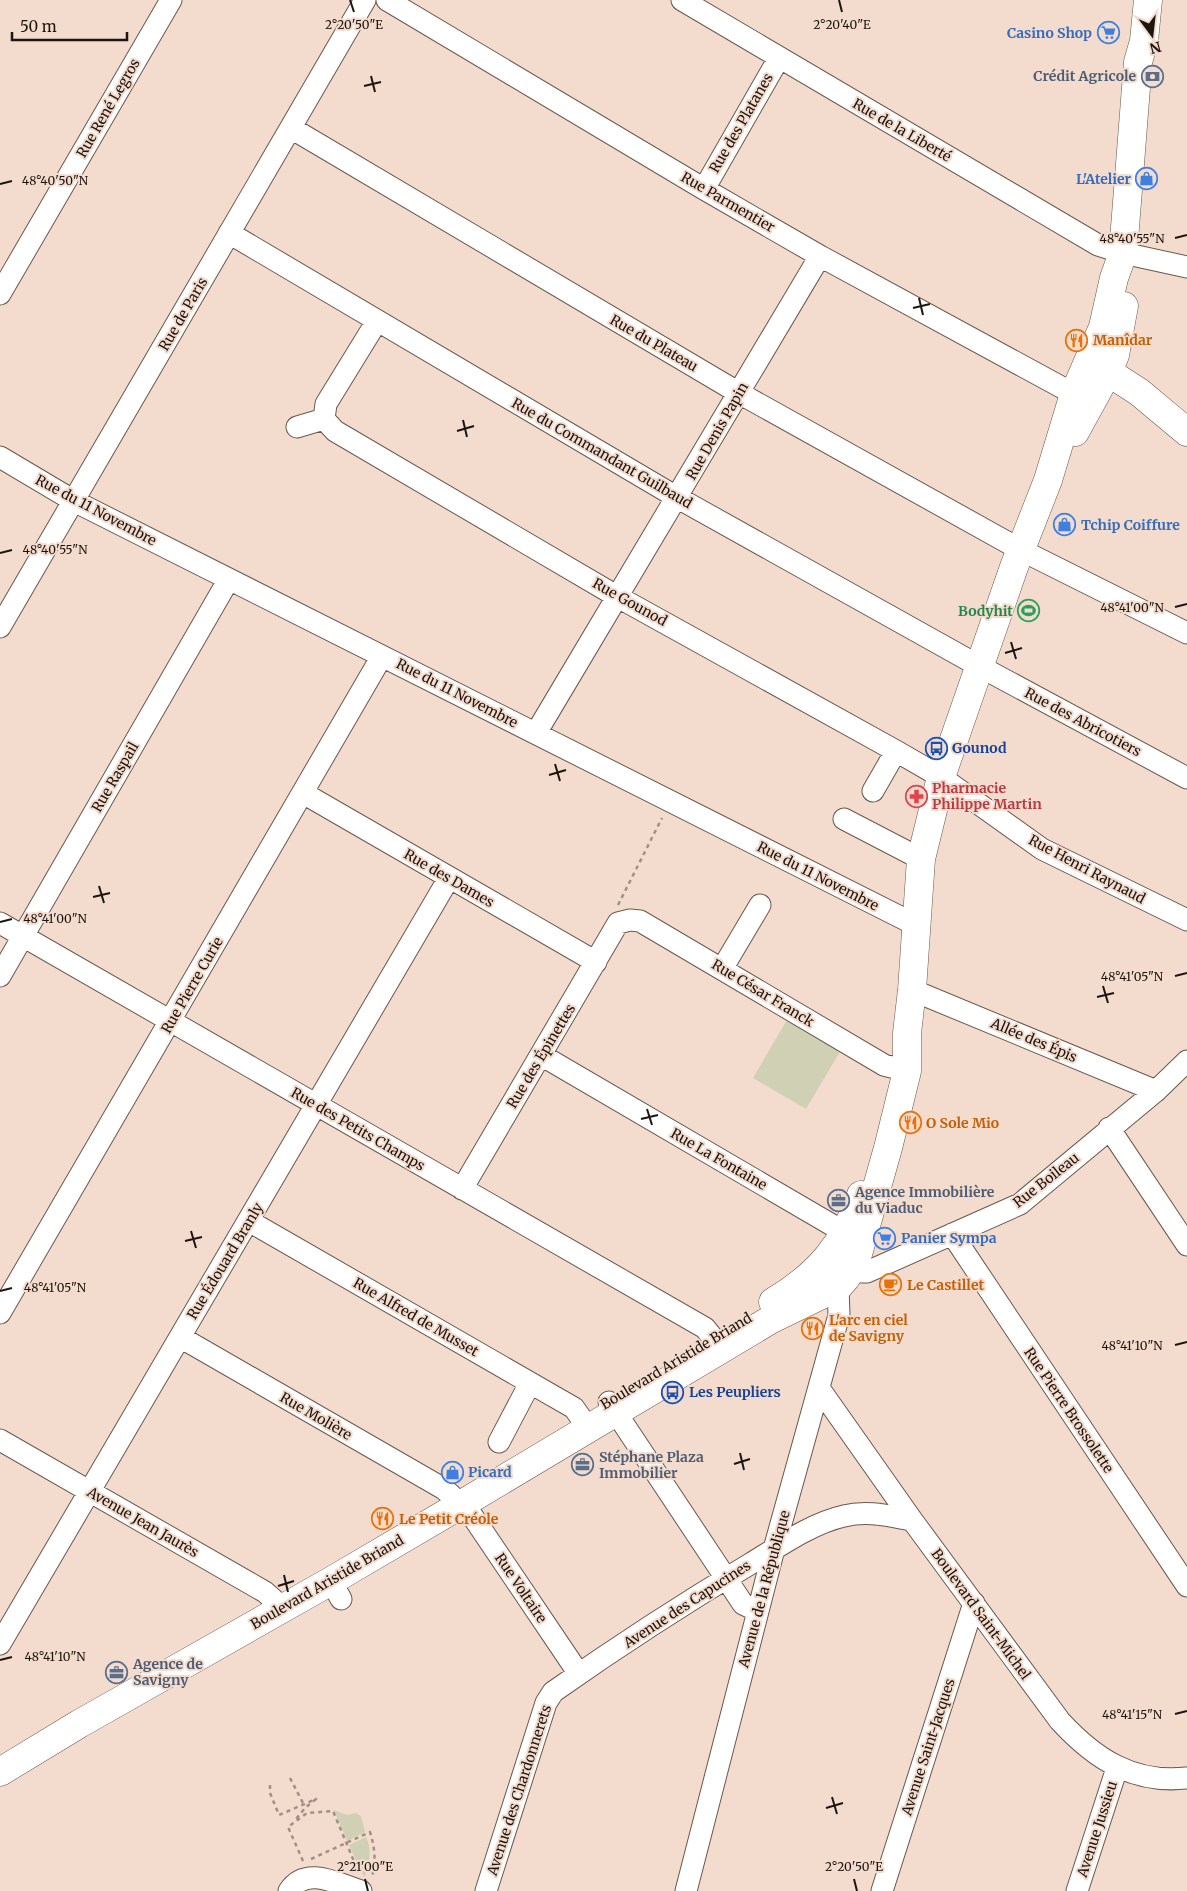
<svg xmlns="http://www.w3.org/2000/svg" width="1187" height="1891" font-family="Merriweather,serif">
<rect width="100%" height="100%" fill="#f3dccd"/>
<path fill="#cfd0b4" d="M788,1018l53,32 -35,59 -53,-31z
M334,1810l13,5 9,-2 5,3 4,16 -18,9z
M366,1837c6,13 4,27 -2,40l-15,-32z"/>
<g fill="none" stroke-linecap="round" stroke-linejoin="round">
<defs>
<path id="minor" d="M387,0l317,189 116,67 254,138
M682,0l416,245 25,8 64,14
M291,128l448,265 282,157 166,83
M704,189l75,-131
M229,233l449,265 301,168 208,112
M0,294l171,-294
M377,321l-51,83 -2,15 11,12 283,166 278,154 45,26 101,72 145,71
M297,427l27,-8
M0,457l74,44 842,424
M0,627l365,-627
M536,733l284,-477
M873,791l23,-40
M303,793l293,169
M844,819l77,40
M0,923l705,405 8,10
M722,969l38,-64
M0,976l229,-397
M912,990l244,101
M541,1055l303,177
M1109,1128l78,117
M462,1189l156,-266 12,-3 10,1 244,144 23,6
M249,1221l325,187 7,10
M952,1234l235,352
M838,1264l23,8h6l153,-68 136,-113 31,-30
M0,1313l382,-657
M180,1337l264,152 8,7
M819,1388l93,132 148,201c35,38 73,63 127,57
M609,1402l134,202 15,7
M0,1440l265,152 18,16
M499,1442l31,-59
M462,1504l7,7 110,163
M331,1581l10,18
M0,1644l449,-766
M289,1891c17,-26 49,-7 72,0
M486,1891l60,-188 7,-11c64,-45 130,-88 197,-128 28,-17 62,-41 94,-48 23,-6 45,0 68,4
M686,1891l88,-342 65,-234 -1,-28 -10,-9
M882,1891l92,-288
M1077,1891l40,-123"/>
<path id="major" d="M1108,372l31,20 48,40
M1075,432l33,-60 7,-17 9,-49
M773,1302c45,-27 71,-57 88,-107
M0,1772l79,-48 252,-143 131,-77 308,-184 68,-33 8,-9 10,-17 32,-113 19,-77v-38l5,-43 9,-131 20,-82 73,-210 34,-87 26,-86 29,-67 11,-49 9,-25 15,-191 6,-21 4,-41"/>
</defs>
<use href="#minor" stroke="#6b584b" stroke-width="23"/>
<use href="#major" stroke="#6b584b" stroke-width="29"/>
<path stroke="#a19085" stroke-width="2.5" stroke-dasharray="4 4" stroke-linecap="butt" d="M618,905l44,-87
M290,1778l13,25
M270,1785v8l9,22 37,-16 -11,9 -9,11
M311,1859l59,-27c5,16 6,29 2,45
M303,1861l-15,-34 19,-14 26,-2 25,60"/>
<use href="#minor" stroke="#fff" stroke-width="21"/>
<use href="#major" stroke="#fff" stroke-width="28"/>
</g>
<path fill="none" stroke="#1d1510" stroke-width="2" d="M350,0l4,12M839,0l3,12M371,76l4,16M364,86l17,-4M0,184l12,-3M1175,238l12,-3M919,298l4,17M913,308l17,-4M463,420l4,17M457,431l17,-5M0,553l12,-3M1175,607l12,-3M1011,642l5,17M1005,653l17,-5M555,764l5,17M549,775l17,-5M99,886l5,17M93,897l17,-4M0,922l12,-3M1175,976l12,-3M1103,986l5,17M1097,997l17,-4M647,1109l5,16M641,1119l17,-4M191,1231l5,17M185,1241l17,-4M0,1291l12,-3M1175,1345l12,-3M740,1453l4,17M734,1464l16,-5M284,1575l4,17M278,1586l16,-5M0,1660l12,-3M1175,1714l12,-3M832,1797l5,17M826,1808l17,-5M365,1879l3,12M854,1879l3,12"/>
<defs>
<symbol id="supermarket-ring" viewBox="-11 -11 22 22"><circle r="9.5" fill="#f3dccd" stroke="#3f7fe0" stroke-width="1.5"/><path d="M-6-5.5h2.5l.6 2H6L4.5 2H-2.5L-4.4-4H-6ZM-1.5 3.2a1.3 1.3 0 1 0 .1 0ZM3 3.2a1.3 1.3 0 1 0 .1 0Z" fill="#3f7fe0"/></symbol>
<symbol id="bank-ring" viewBox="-11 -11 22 22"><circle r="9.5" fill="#f3dccd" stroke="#5c6f8a" stroke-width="1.5"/><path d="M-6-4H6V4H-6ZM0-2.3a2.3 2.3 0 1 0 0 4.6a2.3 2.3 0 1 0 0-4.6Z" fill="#5c6f8a"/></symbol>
<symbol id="shop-ring" viewBox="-11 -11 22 22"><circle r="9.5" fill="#f3dccd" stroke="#3f7fe0" stroke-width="1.5"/><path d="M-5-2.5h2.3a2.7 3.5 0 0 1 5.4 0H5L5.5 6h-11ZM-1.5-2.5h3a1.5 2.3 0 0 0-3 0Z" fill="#3f7fe0"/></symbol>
<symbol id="restaurant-ring" viewBox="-11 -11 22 22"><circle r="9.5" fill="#f3dccd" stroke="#e8710a" stroke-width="1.5"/><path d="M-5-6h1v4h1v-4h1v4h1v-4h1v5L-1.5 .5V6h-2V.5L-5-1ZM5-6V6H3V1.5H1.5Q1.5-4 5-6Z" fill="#e8710a"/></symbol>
<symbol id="stadium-ring" viewBox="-11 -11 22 22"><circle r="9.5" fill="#f3dccd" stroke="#2e9e5b" stroke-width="1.5"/><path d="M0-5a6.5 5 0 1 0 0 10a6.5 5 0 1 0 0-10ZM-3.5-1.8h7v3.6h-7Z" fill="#2e9e5b"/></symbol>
<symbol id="bus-ring" viewBox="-11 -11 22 22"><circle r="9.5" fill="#f3dccd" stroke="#1a4fb4" stroke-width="1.5"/><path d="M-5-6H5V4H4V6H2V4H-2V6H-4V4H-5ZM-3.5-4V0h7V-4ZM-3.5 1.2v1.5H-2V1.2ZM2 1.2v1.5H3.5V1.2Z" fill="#1a4fb4"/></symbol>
<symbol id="pharmacy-ring" viewBox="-11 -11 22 22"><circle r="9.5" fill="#f3dccd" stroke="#e0444e" stroke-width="1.5"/><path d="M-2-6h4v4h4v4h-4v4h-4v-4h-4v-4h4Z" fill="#e0444e"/></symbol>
<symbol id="office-ring" viewBox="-11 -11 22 22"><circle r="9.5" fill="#f3dccd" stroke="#5c6f8a" stroke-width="1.5"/><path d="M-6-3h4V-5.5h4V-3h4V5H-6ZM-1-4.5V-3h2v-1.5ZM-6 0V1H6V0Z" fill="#5c6f8a"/></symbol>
<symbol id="cafe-ring" viewBox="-11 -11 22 22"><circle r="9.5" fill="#f3dccd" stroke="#e8710a" stroke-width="1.5"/><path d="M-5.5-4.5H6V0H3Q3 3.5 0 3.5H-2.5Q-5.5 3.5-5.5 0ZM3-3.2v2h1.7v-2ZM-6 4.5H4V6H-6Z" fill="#e8710a"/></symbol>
</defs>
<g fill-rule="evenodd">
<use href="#supermarket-ring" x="1096" y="20" width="25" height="25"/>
<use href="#bank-ring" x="1140" y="64" width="25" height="25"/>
<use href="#shop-ring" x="1134" y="166" width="25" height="25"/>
<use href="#restaurant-ring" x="1064" y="328" width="25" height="25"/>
<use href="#shop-ring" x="1052" y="512" width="25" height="25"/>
<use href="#stadium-ring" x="1016" y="598" width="25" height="25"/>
<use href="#bus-ring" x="924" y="736" width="25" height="25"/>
<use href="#pharmacy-ring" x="904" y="784" width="25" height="25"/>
<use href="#restaurant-ring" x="898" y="1110" width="25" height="25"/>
<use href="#office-ring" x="826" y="1188" width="25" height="25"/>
<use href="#supermarket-ring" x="872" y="1226" width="25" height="25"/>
<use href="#cafe-ring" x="878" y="1272" width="25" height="25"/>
<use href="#restaurant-ring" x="800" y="1316" width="25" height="25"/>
<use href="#bus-ring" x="660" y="1380" width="25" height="25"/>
<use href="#office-ring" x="570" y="1452" width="25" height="25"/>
<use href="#shop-ring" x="440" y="1460" width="25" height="25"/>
<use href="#restaurant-ring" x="370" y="1506" width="25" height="25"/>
<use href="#office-ring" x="104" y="1660" width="25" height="25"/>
</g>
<g text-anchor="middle" stroke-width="4" stroke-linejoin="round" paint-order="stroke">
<g font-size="14" font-weight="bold" fill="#366cbe" stroke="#f3dccd" text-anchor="start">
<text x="1092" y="38" text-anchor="end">Casino Shop</text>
<text x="1131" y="184" text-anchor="end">L'Atelier</text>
<text x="1081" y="530">Tchip Coiffure</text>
<text x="901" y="1243">Panier Sympa</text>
<text x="468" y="1477">Picard</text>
</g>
<g font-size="14" font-weight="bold" fill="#4e5e75" stroke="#f3dccd" text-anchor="start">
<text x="1136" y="81" text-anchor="end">Crédit Agricole</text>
<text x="855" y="1197">Agence Immobilière<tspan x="855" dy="16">du Viaduc</tspan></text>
<text x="599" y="1462">Stéphane Plaza<tspan x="599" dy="16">Immobilier</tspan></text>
<text x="133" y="1669">Agence de<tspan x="133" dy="16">Savigny</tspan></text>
</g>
<g font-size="14" fill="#1d1510" stroke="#f3dccd">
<text transform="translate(108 108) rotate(-60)" y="5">Rue René Legros</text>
<text transform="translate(741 123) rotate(-60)" y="5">Rue des Platanes</text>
<text transform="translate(902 130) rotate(30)" y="5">Rue de la Liberté</text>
<text transform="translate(728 202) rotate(30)" y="5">Rue Parmentier</text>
<text transform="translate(183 314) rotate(-60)" y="5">Rue de Paris</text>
<text transform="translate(654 343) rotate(30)" y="5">Rue du Plateau</text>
<text transform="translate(717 431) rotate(-60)" y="5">Rue Denis Papin</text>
<text transform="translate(602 453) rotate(30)" y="5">Rue du Commandant Guilbaud</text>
<text transform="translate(96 510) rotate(28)" y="5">Rue du 11 Novembre</text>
<text transform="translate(630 602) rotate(29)" y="5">Rue Gounod</text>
<text transform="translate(457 693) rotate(27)" y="5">Rue du 11 Novembre</text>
<text transform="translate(1083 722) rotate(28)" y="5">Rue des Abricotiers</text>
<text transform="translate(115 777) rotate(-60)" y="5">Rue Raspail</text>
<text transform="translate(1087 869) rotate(28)" y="5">Rue Henri Raynaud</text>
<text transform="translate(818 876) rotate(27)" y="5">Rue du 11 Novembre</text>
<text transform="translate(449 878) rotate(30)" y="5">Rue des Dames</text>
<text transform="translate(192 985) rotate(-60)" y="5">Rue Pierre Curie</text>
<text transform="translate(763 993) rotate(31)" y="5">Rue César Franck</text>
<text transform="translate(1034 1040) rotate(23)" y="5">Allée des Épis</text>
<text transform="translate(541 1056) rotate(-59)" y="5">Rue des Épinettes</text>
<text transform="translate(358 1129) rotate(30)" y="5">Rue des Petits Champs</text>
<text transform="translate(719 1159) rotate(30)" y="5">Rue La Fontaine</text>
<text transform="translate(1046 1180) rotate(-38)" y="5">Rue Boileau</text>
<text transform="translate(225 1261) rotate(-59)" y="5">Rue Édouard Branly</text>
<text transform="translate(416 1317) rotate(30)" y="5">Rue Alfred de Musset</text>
<text transform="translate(676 1361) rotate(-31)" y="5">Boulevard Aristide Briand</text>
<text transform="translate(1069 1410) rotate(56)" y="5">Rue Pierre Brossolette</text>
<text transform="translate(316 1416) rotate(30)" y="5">Rue Molière</text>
<text transform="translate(143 1522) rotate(30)" y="5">Avenue Jean Jaurès</text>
<text transform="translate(327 1582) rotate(-30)" y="5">Boulevard Aristide Briand</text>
<text transform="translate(521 1588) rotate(56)" y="5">Rue Voltaire</text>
<text transform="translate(764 1589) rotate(-75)" y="5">Avenue de la République</text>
<text transform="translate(687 1604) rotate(-33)" y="5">Avenue des Capucines</text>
<text transform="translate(981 1614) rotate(54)" y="5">Boulevard Saint-Michel</text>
<text transform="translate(928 1747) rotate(-72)" y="5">Avenue Saint-Jacques</text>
<text transform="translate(519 1790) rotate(-72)" y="5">Avenue des Chardonnerets</text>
<text transform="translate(1097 1829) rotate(-72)" y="5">Avenue Jussieu</text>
</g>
<g font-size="14" font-weight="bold" fill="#c56008" stroke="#f3dccd" text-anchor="start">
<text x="1093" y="345">Manîdar</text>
<text x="926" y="1128">O Sole Mio</text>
<text x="907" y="1290">Le Castillet</text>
<text x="829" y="1325">L'arc en ciel<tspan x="829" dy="16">de Savigny</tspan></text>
<text x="399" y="1524">Le Petit Créole</text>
</g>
<g font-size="14" font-weight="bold" fill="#27864d" stroke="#f3dccd" text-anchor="end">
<text x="1013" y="616">Bodyhit</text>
</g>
<g font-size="14" font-weight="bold" fill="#164399" stroke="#f3dccd" text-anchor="start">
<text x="952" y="753">Gounod</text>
<text x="689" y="1397">Les Peupliers</text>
</g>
<g font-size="14" font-weight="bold" fill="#be3a42" stroke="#f3dccd" text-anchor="start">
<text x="932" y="793">Pharmacie<tspan x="932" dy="16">Philippe Martin</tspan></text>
</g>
</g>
<g font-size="12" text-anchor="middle" fill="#1d1510" stroke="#f3dccd" stroke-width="4" stroke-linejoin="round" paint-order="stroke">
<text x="354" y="29">2°20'50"E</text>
<text x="842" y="29">2°20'40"E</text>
<text x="55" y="185">48°40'50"N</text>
<text x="1132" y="243">48°40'55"N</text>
<text x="55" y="554">48°40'55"N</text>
<text x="1132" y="612">48°41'00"N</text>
<text x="55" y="923">48°41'00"N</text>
<text x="1132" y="981">48°41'05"N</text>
<text x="55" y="1292">48°41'05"N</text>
<text x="1132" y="1350">48°41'10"N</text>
<text x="55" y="1661">48°41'10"N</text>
<text x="1132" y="1719">48°41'15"N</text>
<text x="365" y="1871">2°21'00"E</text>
<text x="854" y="1871">2°20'50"E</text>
</g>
<g transform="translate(1152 35) rotate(165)" stroke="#f3dccd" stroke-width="4" paint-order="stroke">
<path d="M0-4L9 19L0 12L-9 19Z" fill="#1d1510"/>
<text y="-8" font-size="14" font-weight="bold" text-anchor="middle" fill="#1d1510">N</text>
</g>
<path d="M12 32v8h115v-8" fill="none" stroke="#1d1510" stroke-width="2.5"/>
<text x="20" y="32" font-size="15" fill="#1d1510" stroke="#f3dccd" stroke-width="4" paint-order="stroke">50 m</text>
</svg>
